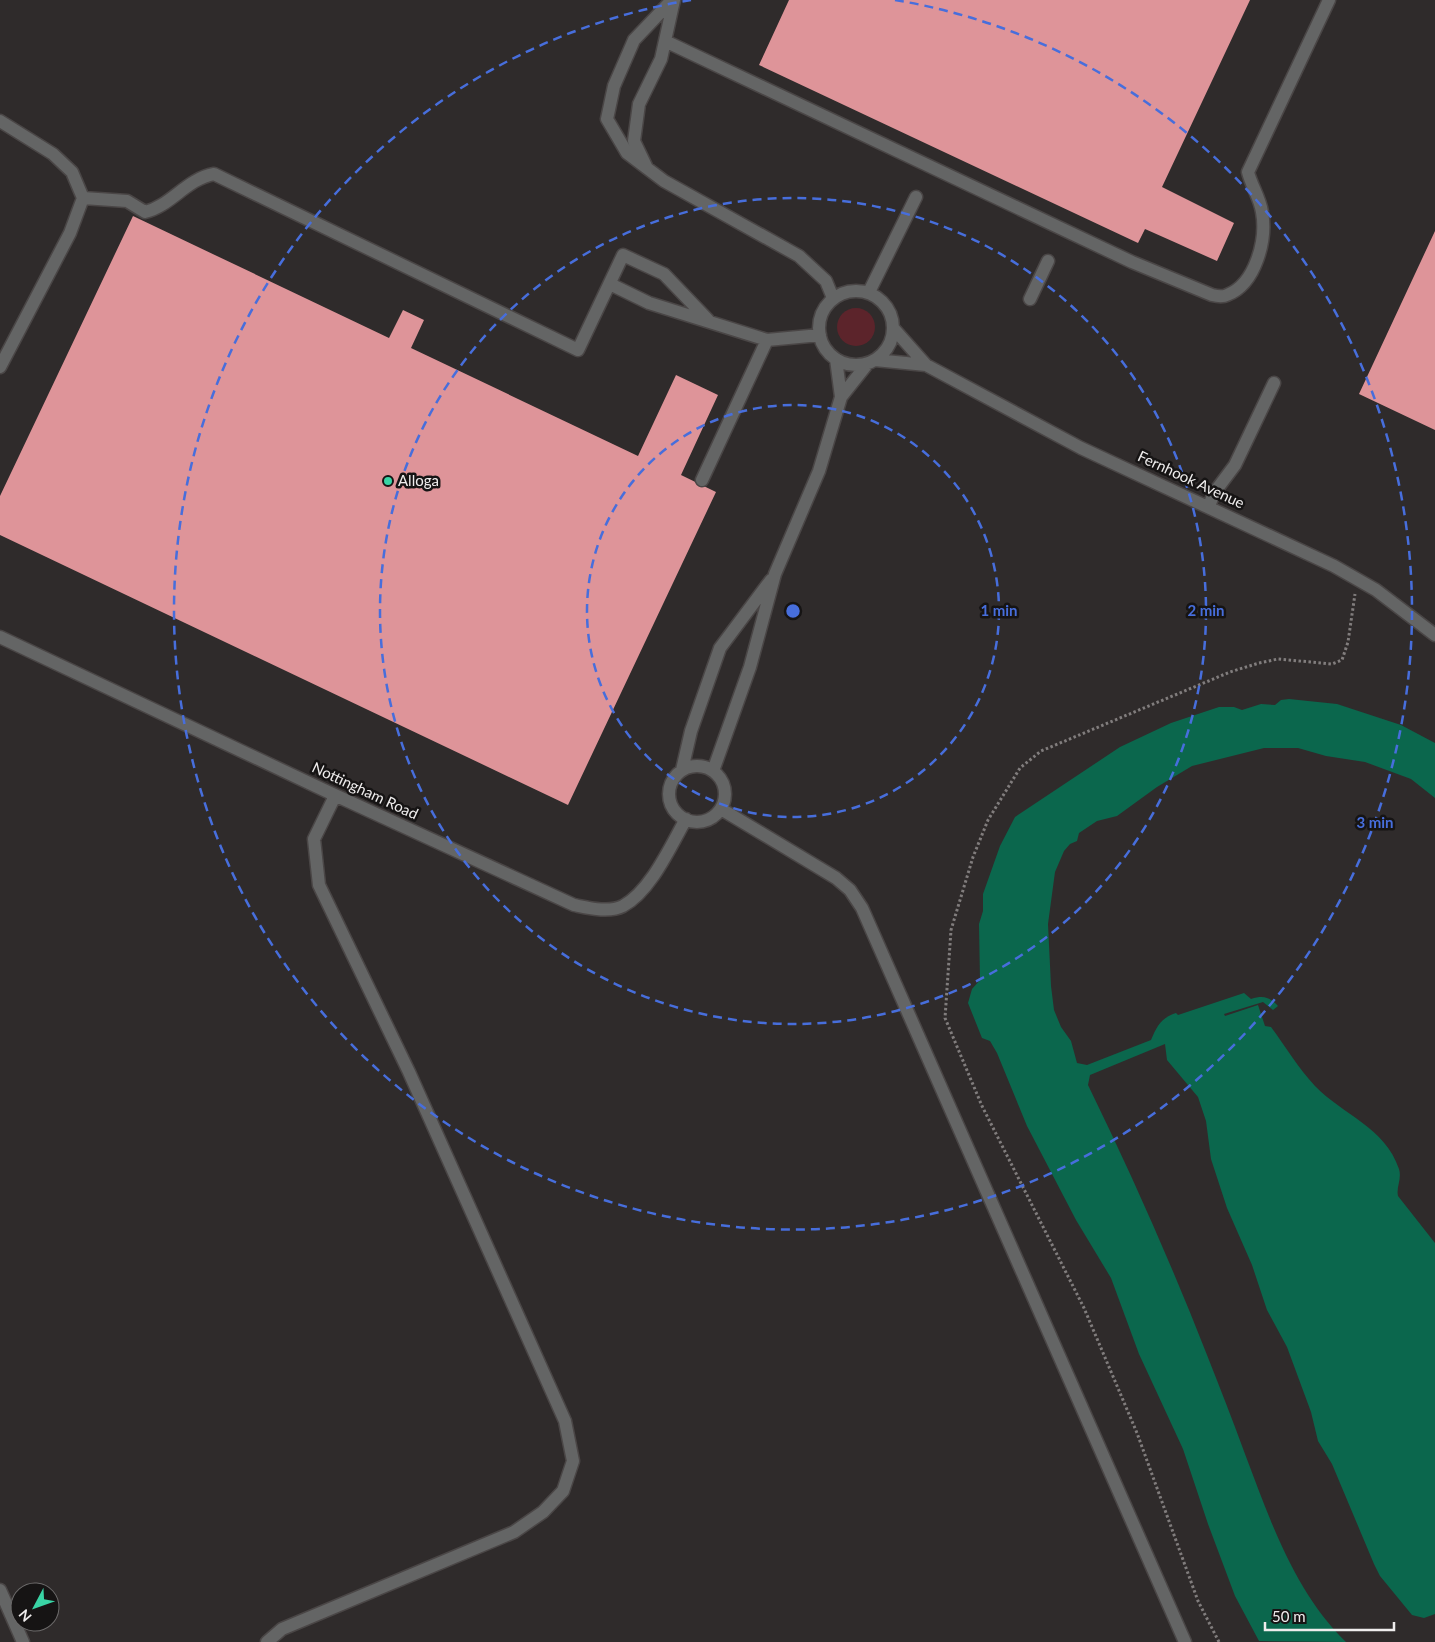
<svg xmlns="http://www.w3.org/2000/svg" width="1435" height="1642" font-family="Lato,sans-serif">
<rect width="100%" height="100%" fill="#2f2b2b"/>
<path fill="#5c242b" d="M837 327a19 19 0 1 1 38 0a19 19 0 1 1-38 0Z"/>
<path fill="#0b674d" d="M1289,699l48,5 64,21 34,18v55l-24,-19 -46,-17 -39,-6 -28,-8h-34l-72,18 -35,21 -40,29 -20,5 -18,12 -2,8 -7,3 -6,7 -9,21 -7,52 3,62 3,24 7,17 10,14 6,22 10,2 64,-25c6,-14 10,-22 25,-27l2,2 66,-22 7,6c13,-4 18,-2 27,7l-5,4 -10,-8 -39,12 1,2 33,-11 7,21 6,1c15,20 27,41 44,59 28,29 70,41 84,83 3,10 -3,18 -1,27l37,47v371l-11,4 -12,-3 -32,-39 -6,-12 -42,-100 -14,-23 -7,-29 -24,-65 -20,-37 -15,-45 -25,-57 -16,-49 -5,-38 -8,-24 -31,-37 -2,-16 -75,31 -2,10c43,88 83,178 119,270 13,33 26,66 38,99 25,66 49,137 101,188l-87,-1 -24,-45 -27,-72 -25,-75 -44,-95 -28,-76 -35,-58 -49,-94 -30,-73 -7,-12 -8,-3 -14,-35 4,-14 8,-9 -1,-56 4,-13v-17l17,-48 15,-29 105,-70 51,-24 48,-16h15l8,3 19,-6 14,1 6,-5z"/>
<path fill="#de9499" d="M789,0h461l-88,187 72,36 -17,38 -72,-32 -7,14 -379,-178z
M133,216l256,122 14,-28 21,10 -13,28 227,108 38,-81 42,20 -37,80 35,17 -148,313 -568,-270v-39z
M1435,231v199l-76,-36z"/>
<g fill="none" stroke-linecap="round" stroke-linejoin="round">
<defs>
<path id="minor" d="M672,0l-38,40 -20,46 -7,33 20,34 37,28 135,75 27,25 7,17
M665,41l467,221 80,33c4,1 11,2 15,0 29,-11 40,-56 35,-83 -2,-14 -11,-27 -14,-40l81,-172
M0,121l53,33 19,18 11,26
M646,166l-12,-25 5,-37 22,-45 13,-59
M83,198l44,3 18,11c26,-6 41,-33 69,-38l364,176 45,-95 41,19 44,46
M610,284l39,19 118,37 53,-5
M819 328a37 37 0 1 1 74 0a37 37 0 1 1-74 0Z
M869,292l47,-95
M1030,299l18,-38
M894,329l32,36 155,83 253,118 42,24 59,45
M836,359l5,38
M875,360l51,5
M0,367l70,-134 13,-35
M702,480l65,-140
M1209,506l5,-13 21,-28 39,-82
M0,637l326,154 248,114c15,3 35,8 49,1 28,-15 48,-61 63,-87
M669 794a28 28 0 1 1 56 0a28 28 0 1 1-56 0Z
M682,770l9,-39 29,-83 51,-68
M713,771l37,-104 25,-93 44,-103 22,-74 27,-34
M721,809l115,69 14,12 12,18 323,734
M0,1590l23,52
M267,1642l15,-13 232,-97 29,-20 20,-21 10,-30 -8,-40 -156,-349 -90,-187 -5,-46 21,-43"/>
</defs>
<use href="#minor" stroke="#4a4646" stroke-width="15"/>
<path stroke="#817d7d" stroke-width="3" stroke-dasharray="2.5 2.5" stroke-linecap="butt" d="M1219,1642l-21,-41 -61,-168 -53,-125 -102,-202 -37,-88 6,-88 22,-73 15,-37 32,-52 21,-17 189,-79 29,-9 19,-4 54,5 10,-4 6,-18 7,-48"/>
<use href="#minor" stroke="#646565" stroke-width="12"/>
</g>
<g fill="none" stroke="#476edc" stroke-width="2.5" stroke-dasharray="9 6">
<circle cx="793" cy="611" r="206"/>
<circle cx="793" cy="611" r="413"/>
<path d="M895 0A619 619 0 1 1 691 0"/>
</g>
<circle fill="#39d4a5" stroke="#161414" stroke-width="2" cx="388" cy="481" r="5"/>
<g text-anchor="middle" stroke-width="5" stroke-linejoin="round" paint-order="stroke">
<g font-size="15" fill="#efeded" stroke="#161414">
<text transform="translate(1191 480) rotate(25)" y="5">Fernhook Avenue</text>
<text transform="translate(365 791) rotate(25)" y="5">Nottingham Road</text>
</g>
<g font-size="15" fill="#efeded" stroke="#161414" text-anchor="start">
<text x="398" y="486">Alloga</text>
</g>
</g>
<circle cx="793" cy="611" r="8" fill="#476edc" stroke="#161414" stroke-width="2.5"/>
<g font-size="15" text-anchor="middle" font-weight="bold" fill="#476edc" stroke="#161414" stroke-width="5" stroke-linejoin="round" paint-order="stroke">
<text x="999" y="616">1 min</text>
<text x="1206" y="616">2 min</text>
<text x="1375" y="828">3 min</text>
</g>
<g transform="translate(35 1607) rotate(229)"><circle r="24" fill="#161414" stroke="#6d6b6b"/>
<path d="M0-4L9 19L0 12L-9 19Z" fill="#39d4a5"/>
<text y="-8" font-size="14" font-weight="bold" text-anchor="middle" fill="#efeded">N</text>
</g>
<path d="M1265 1622v8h129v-8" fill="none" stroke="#efeded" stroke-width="2.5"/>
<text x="1272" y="1622" font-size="15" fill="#efeded" stroke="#161414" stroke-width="4" paint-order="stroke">50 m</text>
</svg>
